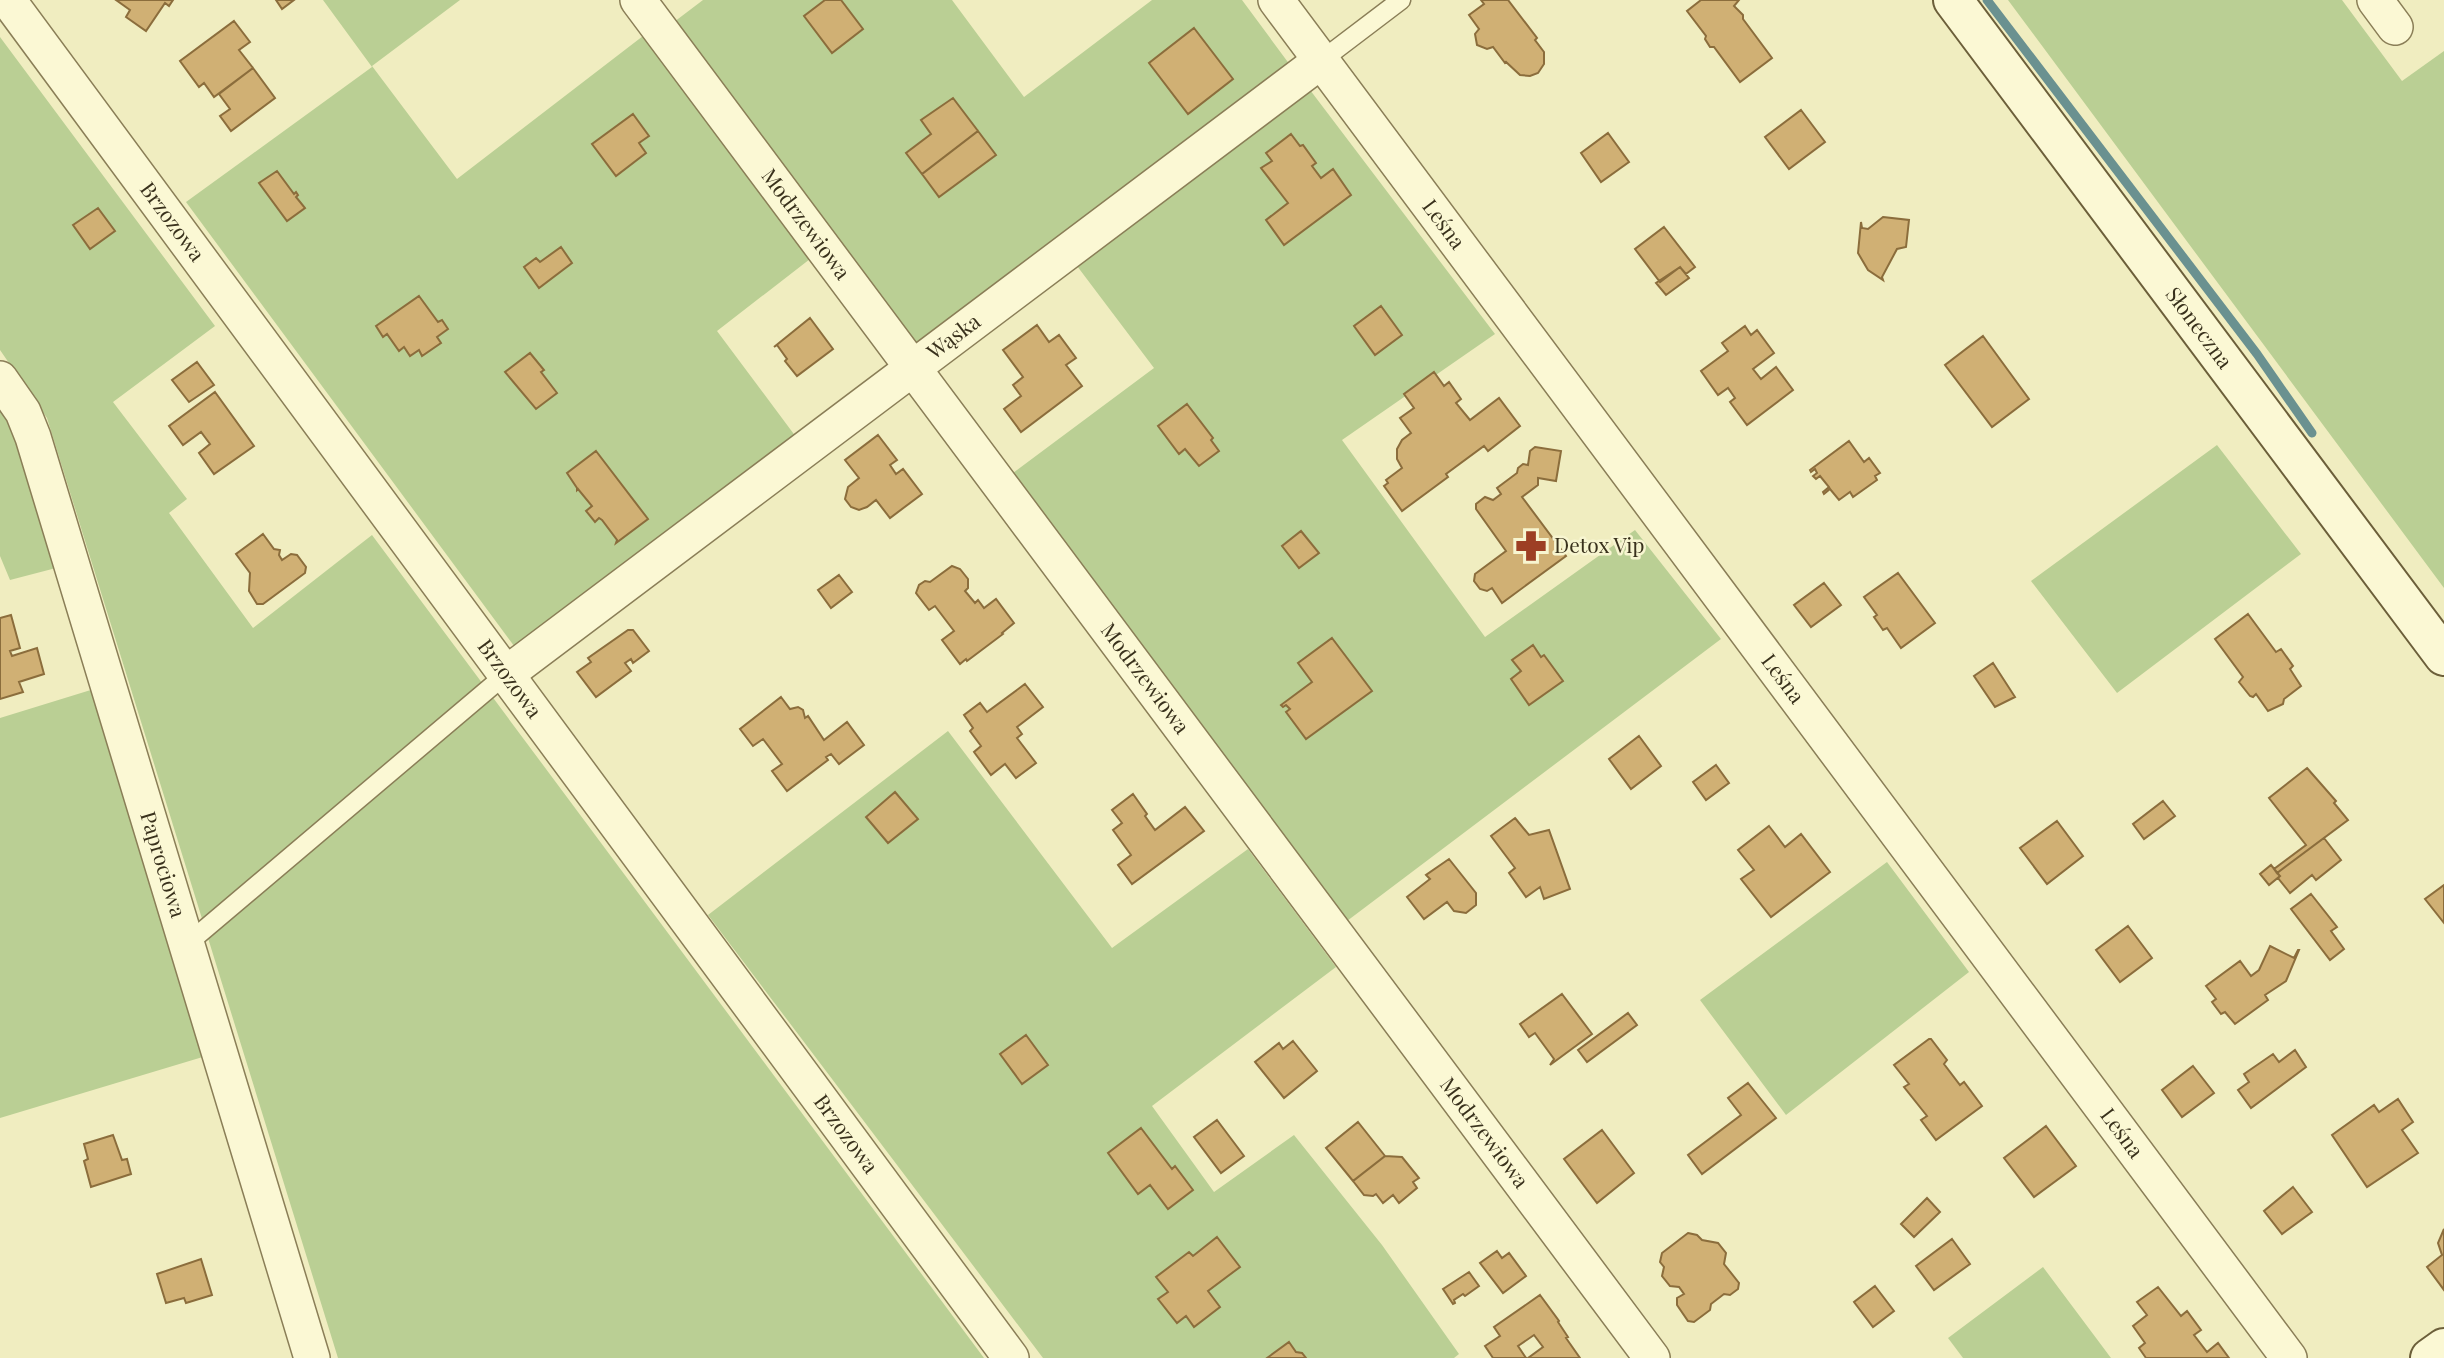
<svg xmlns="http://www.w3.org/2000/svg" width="2444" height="1358" font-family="'Playfair Display',serif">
<rect width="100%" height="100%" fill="#f0edc0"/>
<path fill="#bacf94" d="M323,0h137l-88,66 85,113 186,-143 167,223 -93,72 82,110 -282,209 -331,-448 186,-135z
M703,0h249l72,97 128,-97h90l51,69 -372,281 -247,-328z
M2008,0h334l60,81 42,-30v537z
M0,37l215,289 -102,76 74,97 -18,14 84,115 119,-93 612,823h-646l-291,-940 -47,-68z
M1304,82l191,252 -153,106 143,197 150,-107 86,109 -374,282 -334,-448 141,-105 -83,-110z
M0,407l15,22 41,139 -46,12 -10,-24z
M2217,445l84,109 -184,139 -86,-112z
M94,689l112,367 -206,62v-400z
M948,731l164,217 136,-99 88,118 -184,139 62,86 80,-57 88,110 77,109 -5,4h-411l-335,-443z
M1887,862l82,110 -183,143 -86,-115z
M2043,1267l68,91h-148l-15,-20z"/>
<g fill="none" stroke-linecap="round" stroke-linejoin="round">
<path stroke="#6a9190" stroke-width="9" d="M1987,0l270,354 55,79"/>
</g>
<path fill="#d0b074" stroke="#8b6d3c" stroke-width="2" d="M116,0h57l-4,6 -4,-3 -19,28 -20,-14 4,-7z
M276,0h18l-12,9z
M825,0h16l22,29 -31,24 -28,-37z
M1481,0h27l29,38 -2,2 9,12v12l-6,9 -8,3 -10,-1 -14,-13 -1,1 -12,-16 -6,2 -10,-4 -2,-11 4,-5 -10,-14 15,-11z
M1701,0h38l-5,6 9,9v4l29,39 -32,24 -26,-35h-4l-5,-8 1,-3 -19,-25z
M234,21l16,21 -11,8 14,18 -39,29 -10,-14 -5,4 -19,-26z
M1194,28l39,51 -45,35 -39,-51z
M253,68l22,30 -44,33 -11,-15 10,-7 -11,-15z
M953,98l25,33 -56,43 -16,-21 25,-19 -10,-14z
M1801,110l24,32 -36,27 -24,-32z
M633,114l16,22 -10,7 7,10 -30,23 -24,-32z
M978,131l18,24 -57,42 -17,-23z
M1608,133l21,29 -28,20 -20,-29z
M1291,134l9,12 3,-1 13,18 -4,3 9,12 12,-9 18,26 -67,50 -18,-25 22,-17 -27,-35 11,-7 -6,-8z
M277,171l17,23 2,-2 2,3 -2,2 9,11 -18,13 -28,-38z
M98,208l17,23 -25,18 -17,-24z
M1883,217l26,3 -3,27 -9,2 -15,28 1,3 -15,-10 -10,-17 3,-31 1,6 6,1z
M1664,227l31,40 -9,7 -6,-7 -20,15 -25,-33z
M561,247l11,16 -33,25 -15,-21 12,-9 4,4z
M1680,267l9,11 -23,17 -10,-12z
M419,296l19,26 4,-2 6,9 -11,8 4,6 -19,13 -3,-6 -9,6 -6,-9 -5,4 -12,-17 -4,3 -7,-11z
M1381,306l21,29 -27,20 -21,-29z
M810,318l23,31 -36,27 -12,-15 2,-2 -10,-14 -3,2z
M1037,325l12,17 10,-7 17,23 -10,7 16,21 -61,46 -17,-23 17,-13 -8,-11 10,-8 -20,-27z
M1745,326l6,9 6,-5 17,23 -21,16 8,10 15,-12 17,23 -46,35 -17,-23 5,-4 -7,-10 -10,7 -17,-24 27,-20 -6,-8z
M1983,336l46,63 -37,28 -47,-62z
M530,353l14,17 -3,2 16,21 -21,16 -31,-37z
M197,362l17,23 -25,17 -17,-22z
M1434,372l10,14 5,-4 12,17 -5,4 14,17 29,-22 21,28 -32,25 -4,-5 -38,28 2,3 -46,34 -18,-25 4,-3 -2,-3 16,-12 -5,-9v-10l5,-9 9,-7 -11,-15 14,-10 -10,-14z
M215,392l39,54 -40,28 -15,-21 11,-9 -9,-12 -18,13 -14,-19z
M1187,404l26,34 -2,2 8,11 -20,15 -14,-17 -6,5 -21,-28z
M878,435l19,25 -7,5 6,9 7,-5 19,25 -32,24 -14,-18 -9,7 -8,3 -8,-3 -6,-8 3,-12 11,-9 -14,-18z
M1849,441l15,21 5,-4 11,15 -5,3 2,4 -24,17 -3,-5 -11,8 -9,-11 -6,5 -1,-2 6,-5 -9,-11 -4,3 -3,-3 4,-3 -2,-4 -4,3 -1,-2z
M1535,447l26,4 -5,30 -18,-3v7l-16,12 44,59 -64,47 -10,-15 -5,3 -7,-2 -6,-8 1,-7 31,-23 -30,-42v-5l9,-7 8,3 8,-6 -4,-6 20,-15 1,-5 5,-4 5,1 2,-14z
M596,451l52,68 -32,24 1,-3 -15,-20 -3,-2 -4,4 -9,-11 6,-5 -14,-17 -1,1v-2l-10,-15z
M1301,531l18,22 -20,15 -17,-22z
M263,534l11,15 6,1 -1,5 3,5 9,-6 6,1 9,12 -1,6 -42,31h-6l-8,-13 1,-18 -14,-19z
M952,566l8,3 8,10v9l-3,3 10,12 3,-3 6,8 12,-9 18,24 -12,10 1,1 -36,27 -1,-2 -6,5 -18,-24 12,-9 -19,-25 -6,4 -13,-17 3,-8 6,-4 5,1z
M1898,573l37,50 -34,25 -14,-20 -4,2 -9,-13 3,-2 -13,-18z
M839,575l13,17 -21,16 -13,-18z
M1824,583l17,22 -30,22 -17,-22z
M2248,614l28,38 5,-3 12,17 -3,3 11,17 -17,13 -1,5 -15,7 -12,-17 -3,3 -3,-1 -11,-14 4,-5 -28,-38z
M11,615l9,33 -10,3 2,5 25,-8 7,26 -25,8 4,10 -23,7v-81z
M628,630h5l16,21 -16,12 -2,-4 -6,4 6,8 -35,26 -19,-25 14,-10 -3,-4z
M1332,638l40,53 -66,48 -20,-27 4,-3 -4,-4 -3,2 -2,-2 31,-23 -14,-19z
M1533,645l8,12 3,-2 19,26 -34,24 -18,-26 10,-8 -9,-11z
M1993,663l22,34 -20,10 -21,-31z
M1025,684l18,23 -26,20 5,7 -5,4 19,25 -20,15 -11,-14 -14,11 -17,-23 7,-6 -11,-15 3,-3 -9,-13 16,-12 7,9z
M781,697l9,12 8,-2 5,3 2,8 3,-2 16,24 23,-18 17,23 -25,19 -8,-10 -5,3 2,3 -41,31 -15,-20 10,-7 -19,-25 -10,7 -13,-17z
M1639,736l22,30 -30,23 -22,-30z
M1716,765l13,18 -23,17 -13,-18z
M2307,768l29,33 -2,2 14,17 -71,53 -3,-4 32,-24 -37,-47z
M895,792l23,27 -30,24 -22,-26z
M1133,794l14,20 -2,2 10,14 30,-23 19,24 -72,53 -14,-19 13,-10 -18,-25 9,-7 -10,-13z
M2163,801l12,15 -31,23 -11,-15z
M1515,818l14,17 20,-5 21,59 -26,10 -4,-12 -14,10 -17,-24 6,-5 -24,-32z
M2057,821l26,35 -36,28 -27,-36z
M1769,826l16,21 16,-13 29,38 -59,45 -30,-38 13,-9 -16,-20z
M2324,838l17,22 -25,20 -4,-5 -22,18 -12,-15 2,-2 -3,-3z
M1449,859l27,34v12l-10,8 -12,-2 -7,-9 -23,17 -17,-22 23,-18 -4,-4z
M2271,865l9,11 -11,9 -9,-11z
M2444,885v38l-19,-24z
M2311,894l26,33 -6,4 13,18 -14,11 -39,-51z
M2128,926l24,32 -32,24 -24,-32z
M2270,946l24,12 4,-8h1l-13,31 -21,14 3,5 -33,24 -10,-12 -4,2 -9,-12 4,-3 -10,-13 34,-25 11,15 8,-6z
M1562,994l30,40 -42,31 4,-6 -19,-26 -6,4 -9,-13z
M1628,1013l9,12 -50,37 -9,-12z
M1026,1035l22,30 -26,19 -22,-30z
M1929,1039h2l16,21 -3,4 16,21 4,-3 18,24 -46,34 -15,-20 6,-4 -23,-29 5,-3 -15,-19z
M1293,1041l24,30 -33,27 -29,-36 24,-19 4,6z
M2295,1050l11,17 -55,41 -13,-18 11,-8 -5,-8 29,-20 6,8z
M2193,1066l21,27 -32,24 -20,-27z
M1748,1083l28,35 -74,56 -14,-19 53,-40 -13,-17z
M2398,1099l15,23 -11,8 16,23 -51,34 -35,-52 42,-30 5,7z
M1217,1120l27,36 -23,17 -27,-36z
M1358,1122l27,34 -32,25 -27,-33z
M2046,1126l30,40 -42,31 -30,-39z
M1141,1128l31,41 3,-3 18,24 -25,19 -18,-24 -12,9 -30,-41z
M1602,1130l32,43 -37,30 -33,-44z
M113,1135l9,25 5,-1 4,15 -40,13 -7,-26 4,-2 -4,-15z
M1385,1156l17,1 17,21 -6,4 4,6 -18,15 -6,-8 -10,8 -7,-9 -3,2 -9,-1 -11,-14z
M2293,1187l19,25 -30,22 -18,-23z
M1927,1198l13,14 -26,25 -13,-13z
M2444,1229v61l-17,-23 15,-12 -4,-12z
M1688,1233l9,2 5,5 16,3 8,10 -2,11 15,19 -1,6 -8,6 -6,-1 -13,10 -1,6 -16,12 -6,-1 -11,-16v-7l7,-4 -5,-7 -9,-1 -8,-10 2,-9 -4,-5 2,-9z
M1217,1237l23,30 -32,24 12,16 -26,20 -8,-11 -9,7 -19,-24 10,-7 -12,-15 33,-25 4,4z
M1952,1239l18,25 -36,26 -18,-24z
M1497,1251l5,7 7,-5 17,23 -23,17 -23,-30z
M201,1259l11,36 -26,8 -2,-5 -18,5 -9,-29z
M1469,1272l10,14 -14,10 -2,-2 -9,6 1,3 -2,1 -10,-15z
M1875,1286l19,25 -21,16 -19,-25z
M2158,1287l23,29 6,-5 14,19 -7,5 13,17 11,-9 11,15h-83l-7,-10 6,-5 -12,-17 14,-11 -10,-13z
M1540,1295l19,26 -1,1 10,15 -2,1 14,20h-52l15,-11 -9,-12 -16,11 8,12h-33l-8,-12 15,-10 -6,-9z
M1289,1342l7,10 6,1 4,5h-39z"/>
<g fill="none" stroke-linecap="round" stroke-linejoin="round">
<defs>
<path id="lane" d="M1322,60l79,-60
M186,945l319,-270"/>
<g id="street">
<path id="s1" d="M8,0l1003,1358"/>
<path id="s2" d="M638,0l1014,1358"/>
<path id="s3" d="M1276,0l1013,1358"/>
<path d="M2375,0l20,27"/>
<path id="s4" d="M0,379l23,33 10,25 279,921"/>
<path id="s5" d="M505,675l817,-615"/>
</g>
<g id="secondary">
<path id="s6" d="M1953,0l491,656"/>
<path d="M2430,1358l14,-10"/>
</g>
</defs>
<use href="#lane" stroke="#8a7e57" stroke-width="21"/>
<use href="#street" stroke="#8a7e57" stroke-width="38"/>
<use href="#secondary" stroke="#6c5f3a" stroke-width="42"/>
<use href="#lane" stroke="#fbf8d4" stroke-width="18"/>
<use href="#street" stroke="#fbf8d4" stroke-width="35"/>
<use href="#secondary" stroke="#fbf8d4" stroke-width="38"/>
</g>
<defs>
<symbol id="pharmacy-bare" viewBox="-9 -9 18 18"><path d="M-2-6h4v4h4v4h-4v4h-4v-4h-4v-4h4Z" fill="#9d3f24" stroke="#f7f5d0" stroke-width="2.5" paint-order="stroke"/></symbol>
</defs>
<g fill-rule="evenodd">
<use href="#pharmacy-bare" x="1509" y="524" width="44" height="44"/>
</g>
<g text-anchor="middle" stroke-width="5" stroke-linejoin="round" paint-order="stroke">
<g font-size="21" fill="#39311c" stroke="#f7f5d0">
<text dy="7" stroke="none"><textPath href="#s1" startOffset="276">Brzozowa</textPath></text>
<text dy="7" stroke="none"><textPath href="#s3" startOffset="280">Leśna</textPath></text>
<text dy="7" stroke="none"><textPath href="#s2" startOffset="280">Modrzewiowa</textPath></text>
<text dy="7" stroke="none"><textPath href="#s6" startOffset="410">Słoneczna</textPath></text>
<text dy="7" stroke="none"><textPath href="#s5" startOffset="562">Wąska</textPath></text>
<text dy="7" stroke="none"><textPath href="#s2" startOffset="847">Modrzewiowa</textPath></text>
<text dy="7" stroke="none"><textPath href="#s3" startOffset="847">Leśna</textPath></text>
<text dy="7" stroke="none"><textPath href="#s1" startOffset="844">Brzozowa</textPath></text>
<text dy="7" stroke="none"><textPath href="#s4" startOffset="514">Paprociowa</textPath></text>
<text dy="7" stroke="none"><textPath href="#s2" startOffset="1414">Modrzewiowa</textPath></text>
<text dy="7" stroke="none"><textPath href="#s3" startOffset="1414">Leśna</textPath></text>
<text dy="7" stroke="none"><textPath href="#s1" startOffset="1410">Brzozowa</textPath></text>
</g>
<g font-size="21" fill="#39311c" stroke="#f7f5d0" text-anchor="start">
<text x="1554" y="553">Detox Vip</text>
</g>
</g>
</svg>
